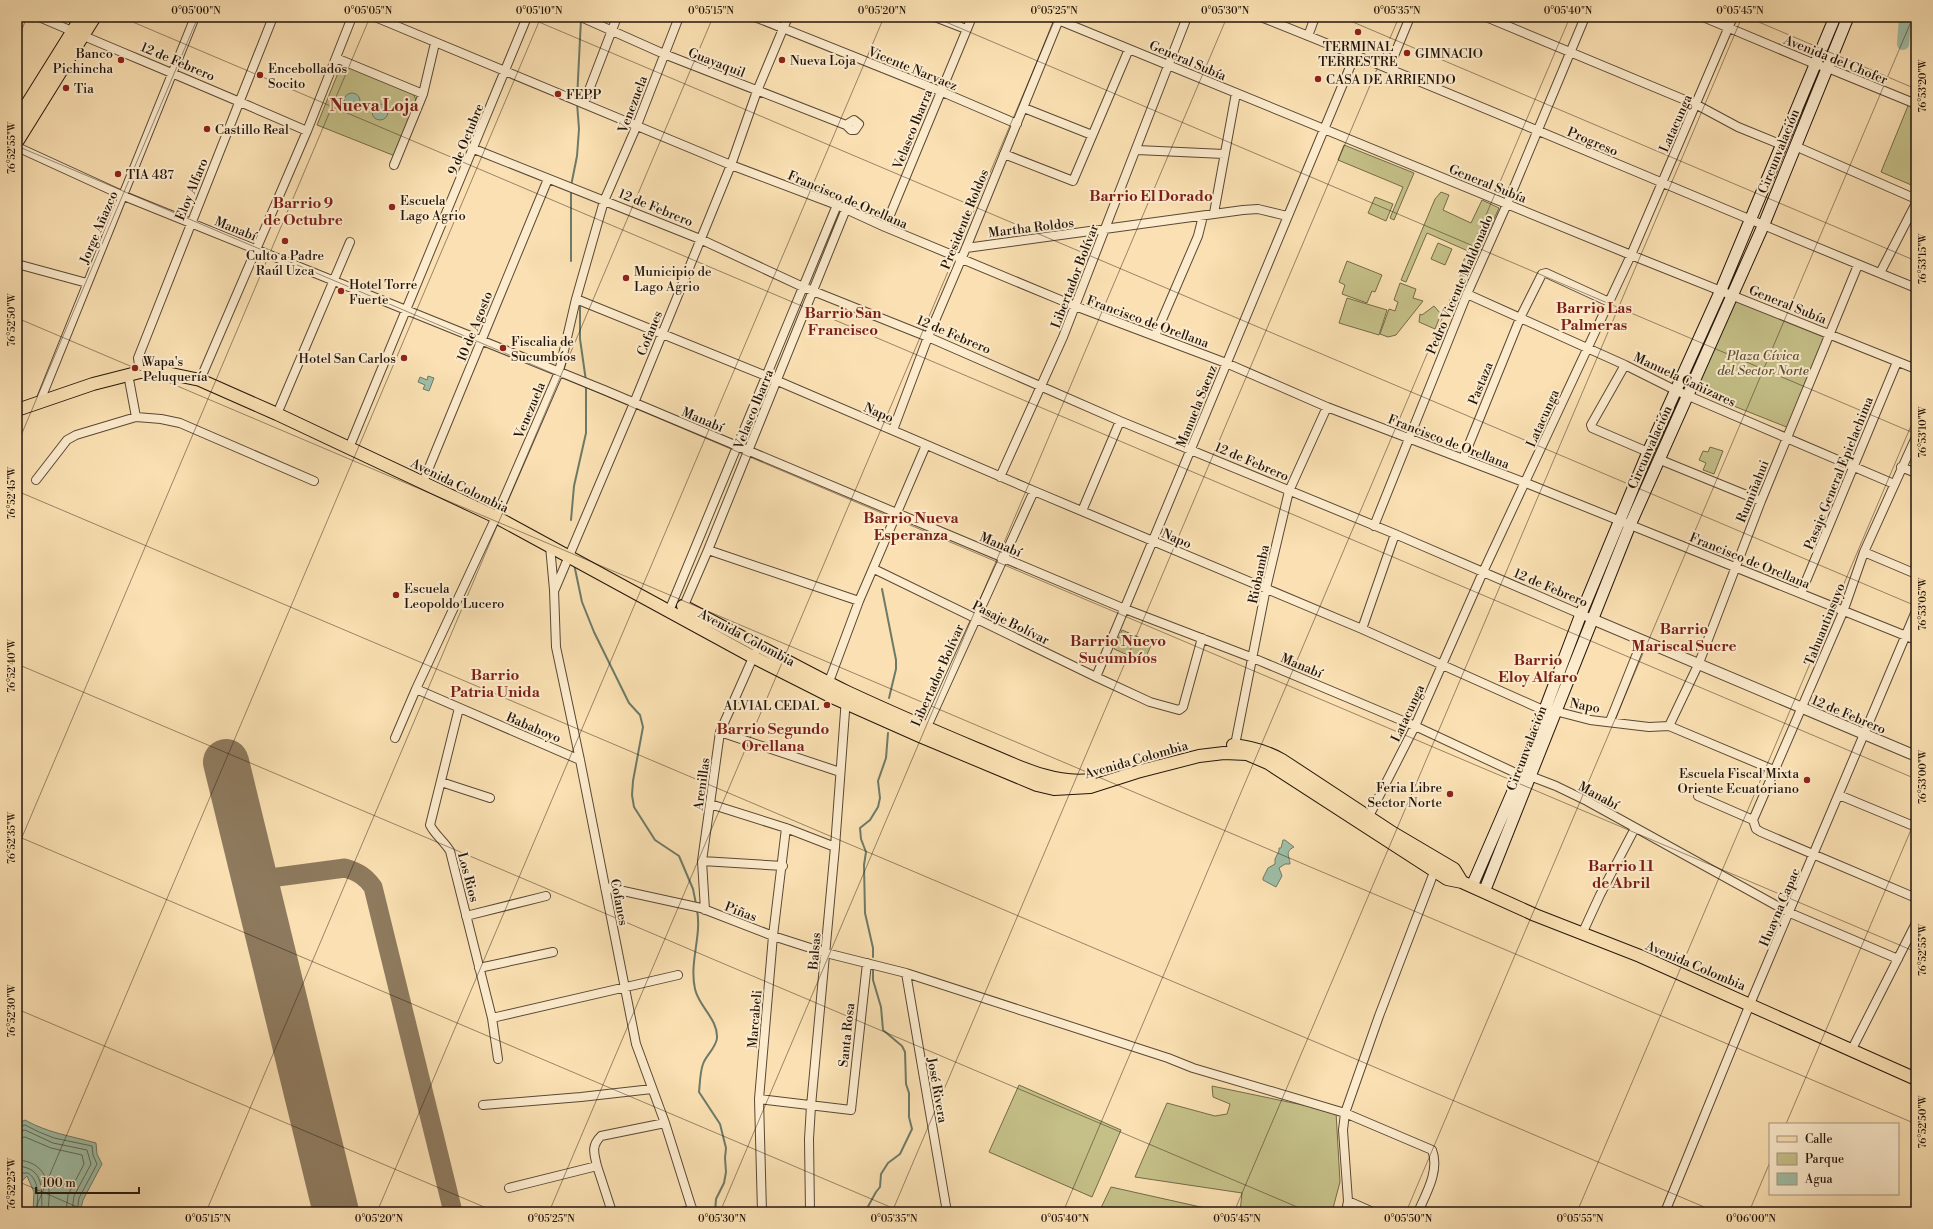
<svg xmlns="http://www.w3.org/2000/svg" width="1933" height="1229" font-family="'Libre Bodoni',serif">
<rect width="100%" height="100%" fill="#fae0b2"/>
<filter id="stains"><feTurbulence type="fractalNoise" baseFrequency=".005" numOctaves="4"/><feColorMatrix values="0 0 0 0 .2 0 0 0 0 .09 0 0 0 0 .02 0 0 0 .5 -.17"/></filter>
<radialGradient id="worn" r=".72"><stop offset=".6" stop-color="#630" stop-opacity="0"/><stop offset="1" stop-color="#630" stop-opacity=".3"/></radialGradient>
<path fill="#c5c088" stroke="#746a4a" d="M343,64l69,28 5,9 -22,55 -78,-31 23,-57z
M1910,101l6,3v83l-35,-15z
M1344,145l70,28 -20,47 -4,-2 13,-31 -65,-27z
M1441,192l8,3 -6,15 28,13 11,-23 17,8 -47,104 -5,-2 16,-34 -5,-3 10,-22 -41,-18 -21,49 -5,-2 34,-81z
M1375,197l18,7 -7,17 -18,-8z
M1438,243l14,6 -7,16 -14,-6z
M1347,261l35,14 -7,17 -3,-1 -5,12 -25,-9 3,-9 -6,-3z
M1400,283l16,6 -3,9 10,3 -27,34 -8,2 -8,-3 9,-25 6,2 3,-9 -4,-2z
M1347,298l40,12 -8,25 -40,-12z
M1737,298l91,36 -39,94 -93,-37z
M1434,306l7,8 -6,15 -16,-7 1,-8 2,1z
M1678,402l6,2 -53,116 -7,-2z
M1710,447l13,4 -9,23 -11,-4 3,-7 -7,-3 4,-9 5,1z
M1122,630l30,13 -8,19 -30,-13z
M1019,1085l102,45 -29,67 -103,-45z
M1212,1086l124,26 4,70 -8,30h-92l2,-19 -107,-16 32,-74 48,13 12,-2 3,-10 -17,-7z
M1111,1187l112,25h-124z"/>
<path fill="#9fbea6" stroke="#6d7a68" d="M344 101a8 8 0 1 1 16 0a8 8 0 1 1-16 0Z
M372 112a8 8 0 1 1 16 0a8 8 0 1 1-16 0Z
M428,376l6,2 -5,13 -6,-2 2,-4 -7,-3 2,-5 7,3z
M1283,840h2l9,7c-10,5 -4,10 -4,17h-5l-6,4 3,8 -6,11 -13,-7v-2l5,-10 7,-4v-5l4,-8v-3h2z
M25,1120c23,13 46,16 71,23l1,11 5,10 -19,36 -3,12h-47l1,-20 -7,-16 -5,5 -5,-8v-49z"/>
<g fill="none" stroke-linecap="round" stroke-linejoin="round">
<path stroke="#616a58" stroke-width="1" d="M17,1127l8,-2 14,7 15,6 38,8 1,9 4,9 -18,34 -2,14
M17,1132l8,-2 28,13 34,7 4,14 -17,32 -2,16
M17,1138l8,-1 26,11 31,7 2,9 -16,31 -2,17
M17,1160c19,1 29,11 32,30 1,7 -1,15 -1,22
M17,1166c29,2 24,24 25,46
M17,1171l6,2h5c13,9 9,26 9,39"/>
<path stroke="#6d7a68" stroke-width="2" d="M577,99l4,-80
M571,186l6,-30 2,-27 -2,-26
M571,190v71
M580,306v33l6,42
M571,520l3,-34 12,-53v-48
M574,564l8,38 12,30 35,71 11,12 3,12 -10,54 -1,14 2,12 21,33 24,16 14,33 3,15
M882,589l14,71v9l-7,29
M697,910c5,26 -8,52 -2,79 4,18 23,30 22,49 -1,10 -11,17 -14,26 -3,8 -3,19 -4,28l21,32 6,24 -1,10 1,14 -2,11 -8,16 -1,13
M873,957v-9l-8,-35 -1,-48 2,-13 -5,-13 -1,-11 10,-8 8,-13 2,-9 -2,-17 8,-23 2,-25
M865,1212l11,-20 4,-5 1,-13 7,-11 12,-9 12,-25 -3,-12v-24l-3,-9 -1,-32 -3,-6 -19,-16 -2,-23 -8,-27v-12"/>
<path stroke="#9fbea6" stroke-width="12" d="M1903,44l2,-27"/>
<path stroke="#8e7a5e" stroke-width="19" d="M255,880l90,-12c13,4 20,8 28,19l80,325"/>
<path stroke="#8e7a5e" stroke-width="46" d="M226,762l110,450"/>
<defs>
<path id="minor" d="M39,17c89,38 179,75 268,114
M375,17l356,148 106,40 48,22 190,79 151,57 101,44 199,76 390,157
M581,17l83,37 182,71 5,5h4l4,-6 -5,-4 -8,5
M755,17l185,74 77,33
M935,17l31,12
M1051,17l580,238 285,114
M1261,17c219,87 436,182 655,271
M1486,17l211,88 41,22 44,18
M1703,17l112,47 13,4 88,36
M1308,36l7,-19
M336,58l87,36
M1389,68l21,-51
M584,103l33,-86
M1024,108l68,27
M1795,146l121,53
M17,147l107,49 480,194 521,219 128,49 162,68 105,49 10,1 26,10 31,15 203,112 108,46
M474,149l226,90 103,48 125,50 192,84 275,113 197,85
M1137,150l87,4
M1004,154l69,27 56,-132
M394,165l29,-71 12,-51
M1214,213l22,-120
M885,227l87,-210
M966,248l277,-38 15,-1 29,7
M17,264l70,19
M1880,273l36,-70
M1467,294l158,71 52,26 217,93
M576,299l190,77 268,115 328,138 181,81 12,1 35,9 59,7 20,-1 107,45
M1155,336l43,-100 5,-20
M1625,365l-34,60 1,3 56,24
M140,372l-2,-14 135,-341
M128,374l8,43
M200,380l107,-249 45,-114
M40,401l155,-384
M277,414l73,-172
M893,430l35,-93 38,-89 94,-231
M349,448l178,-431
M1463,459l58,-143 21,-42 4,-1 63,29
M1658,459l103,42
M1901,467l15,6
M1000,477l63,-140 124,-320
M36,480l31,-40 9,-5 60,-18 25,2 19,4 134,58
M423,482l125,-303
M1082,511l38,-90
M1374,526l93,-232 40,-90 78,-187
M550,546l4,44 2,57 24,113 56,284 29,79 28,89
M708,550l151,51
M1864,552l52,22
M874,569l222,108 54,25 29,8 4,-3 19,-69
M555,589l79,-186 97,-238 26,-74 31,-74
M1801,593l96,-231
M682,610l26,-60 138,-341
M669,611l168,-406
M1362,629l33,-95
M1096,677l259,-622
M827,687l32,-86 67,-156
M416,689l80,-172 63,-145 17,-73 28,-98 33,-76 42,-108
M459,708l-29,117c5,10 14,16 20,26l42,167 6,41
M1610,721l32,-80
M1669,726l30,-63 62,-162 97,-236
M925,731l109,-240
M720,732l120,40
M395,738l21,-49 164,71
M1234,750l32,-162 23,-97 38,-84
M441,782l49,16
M1839,795l77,32
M1698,796l55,24
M710,804l76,24 49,19
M1367,820l48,-94 68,-154 148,-317 102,-238
M1753,820l90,-208 21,-60 52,-115
M1753,820l3,9 5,3 155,66
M702,861l81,5
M605,887l96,21 72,28 53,17 80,20 262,85 25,10 152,45 87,37c8,20 -6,44 -14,62
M705,910l-3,-49 18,-129 35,-79
M466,916l80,-20
M1582,934l18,-39 35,-67
M479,968l74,-16
M906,973l41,239
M492,1018l186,-43
M1852,1049l64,-126
M759,1099l92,11 16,-147
M483,1105l98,-8 71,-8
M597,1166c-3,-13 -6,-20 4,-30l64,-13
M509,1188l88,-22 15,46
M1348,1201l25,11
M681,1212l12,-3
M762,1212l-3,-113 14,-163 13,-108
M810,1212l-1,-73 2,-33 24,-259 11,-149
M1346,1212l2,-11 -5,-71 2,-17 34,-97 57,-149
M1665,1212l85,-208 166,-393"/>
<path id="tertiary" d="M1592,619l324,137"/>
<path id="secondary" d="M1472,886l48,-111 61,-161 67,-162 73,-162 114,-273
M1484,892l146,-367 134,-301 84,-207"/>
<path id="primary" d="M17,410l76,-26 47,-12h22l38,8 77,34 219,103 257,140 79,40 90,40 115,48 17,4 36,-2 47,-15 62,-16 25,-3 23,1 21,9 179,116 15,3 73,33 105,41 276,123
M683,606c55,28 109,59 164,86 43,20 87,39 130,57 35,14 74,36 113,31
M1233,745c19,2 33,6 49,15l111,73 61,36 8,13"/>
<path id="trunk" d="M17,121l65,-104
M17,141l77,-124"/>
</defs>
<use href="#minor" stroke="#594835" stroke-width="10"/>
<use href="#tertiary" stroke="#594835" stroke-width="12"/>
<use href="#secondary" stroke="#23150b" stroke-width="13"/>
<use href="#primary" stroke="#23150b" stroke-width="14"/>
<use href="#trunk" stroke="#23150b" stroke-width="15"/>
<use href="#minor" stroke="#fcebcd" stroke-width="8"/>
<use href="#tertiary" stroke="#fcebcd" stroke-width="10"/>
<use href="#secondary" stroke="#fcebcd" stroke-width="11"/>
<use href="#primary" stroke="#fae0b2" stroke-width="12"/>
<use href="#trunk" stroke="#fae0b2" stroke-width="13"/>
</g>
<path fill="none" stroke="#23150b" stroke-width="1" stroke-opacity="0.45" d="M121,17l1795,762M527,17l1389,589M934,17l982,417M1341,17l575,244M1747,17l169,72M17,41l10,-24M17,146l1899,806M17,318l1899,806M17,445l181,-428M17,491l1699,721M17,664l1292,548M17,836l885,376M17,849l353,-832M17,1009l479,203M1786,1124l130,-306M17,1181l72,31M34,1212l507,-1195M206,1212l507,-1195M377,1212l507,-1195M549,1212l507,-1195M720,1212l507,-1195M892,1212l507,-1195M1063,1212l507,-1195M1234,1212l508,-1195M1406,1212l507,-1195M1577,1212l339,-798M1749,1212l21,-50"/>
<g fill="#8f2418" stroke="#fcebcd" stroke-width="1.5">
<circle cx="1358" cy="32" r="4"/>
<circle cx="1407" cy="53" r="4"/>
<circle cx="121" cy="60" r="4"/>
<circle cx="782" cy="60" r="4"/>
<circle cx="260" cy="75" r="4"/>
<circle cx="1318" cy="79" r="4"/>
<circle cx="66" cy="88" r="4"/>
<circle cx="558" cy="94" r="4"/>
<circle cx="207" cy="129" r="4"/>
<circle cx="118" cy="174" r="4"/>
<circle cx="392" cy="207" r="4"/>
<circle cx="285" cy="241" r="4"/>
<circle cx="626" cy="278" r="4"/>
<circle cx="341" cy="291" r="4"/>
<circle cx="503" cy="348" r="4"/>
<circle cx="404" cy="358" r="4"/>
<circle cx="135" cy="368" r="4"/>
<circle cx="396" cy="595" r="4"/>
<circle cx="827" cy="705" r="4"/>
<circle cx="1807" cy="780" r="4"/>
<circle cx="1450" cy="794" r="4"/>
</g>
<g text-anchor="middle" stroke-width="4" stroke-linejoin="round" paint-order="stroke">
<g font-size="13" fill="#23150b" stroke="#fcebcd" text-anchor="start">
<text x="1358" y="51" text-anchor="middle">TERMINAL<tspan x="1358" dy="15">TERRESTRE</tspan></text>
<text x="113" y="58" text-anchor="end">Banco<tspan x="113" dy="15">Pichincha</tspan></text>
<text x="1415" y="58">GIMNACIO</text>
<text x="790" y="65">Nueva Loja</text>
<text x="268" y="73">Encebollados<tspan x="268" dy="15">Socito</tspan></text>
<text x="1326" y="84">CASA DE ARRIENDO</text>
<text x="74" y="93">Tia</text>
<text x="566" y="99">FEPP</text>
<text x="215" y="134">Castillo Real</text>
<text x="126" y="179">TIA 487</text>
<text x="400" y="205">Escuela<tspan x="400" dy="15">Lago Agrio</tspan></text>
<text x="285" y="260" text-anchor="middle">Culto a Padre<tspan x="285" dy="15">Raúl Uzca</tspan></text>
<text x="634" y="276">Municipio de<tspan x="634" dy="15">Lago Agrio</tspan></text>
<text x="349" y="289">Hotel Torre<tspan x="349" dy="15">Fuerte</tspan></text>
<text x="511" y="346">Fiscalia de<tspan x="511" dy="15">Sucumbíos</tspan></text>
<text x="396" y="363" text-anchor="end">Hotel San Carlos</text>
<text x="143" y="366">Wapa's<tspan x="143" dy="15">Peluquería</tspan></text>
<text x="404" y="593">Escuela<tspan x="404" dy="15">Leopoldo Lucero</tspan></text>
<text x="819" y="710" text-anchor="end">ALVIAL CEDAL</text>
<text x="1799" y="778" text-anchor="end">Escuela Fiscal Mixta<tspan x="1799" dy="15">Oriente Ecuatoriano</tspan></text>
<text x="1442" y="792" text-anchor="end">Feria Libre<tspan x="1442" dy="15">Sector Norte</tspan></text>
</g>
<g font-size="13" fill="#23150b" stroke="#fcebcd">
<text transform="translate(1836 59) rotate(22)" y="5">Avenida del Chofer</text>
<text transform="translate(1188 60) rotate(23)" y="5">General Subía</text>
<text transform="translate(178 61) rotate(23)" y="5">12 de Febrero</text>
<text transform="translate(717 62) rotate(21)" y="5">Guayaquil</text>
<text transform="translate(913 68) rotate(22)" y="5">Vicente Narvaez</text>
<text transform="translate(632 104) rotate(-69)" y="5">Venezuela</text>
<text transform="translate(1675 123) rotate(-66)" y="5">Latacunga</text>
<text transform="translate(912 129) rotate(-68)" y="5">Velasco Ibarra</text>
<text transform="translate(465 139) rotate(-68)" y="5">9 de Octubre</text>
<text transform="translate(1593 141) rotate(23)" y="5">Progreso</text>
<text transform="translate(1778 151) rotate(-68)" y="5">Circunvalación</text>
<text transform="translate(1488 183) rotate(22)" y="5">General Subía</text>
<text transform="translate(191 189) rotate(-68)" y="5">Eloy Alfaro</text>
<text transform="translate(848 199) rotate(23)" y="5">Francisco de Orellana</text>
<text transform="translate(656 207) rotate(22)" y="5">12 de Febrero</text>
<text transform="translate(964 219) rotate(-68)" y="5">Presidente Roldos</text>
<text transform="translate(98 227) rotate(-67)" y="5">Jorge Añazco</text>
<text transform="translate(1031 227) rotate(-7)" y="5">Martha Roldos</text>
<text transform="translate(236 228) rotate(22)" y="5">Manabí</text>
<text transform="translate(1074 276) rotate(-69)" y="5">Libertador Bolívar</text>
<text transform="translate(1459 284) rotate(-67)" y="5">Pedro Vicente Maldonado</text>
<text transform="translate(1788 304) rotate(22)" y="5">General Subía</text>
<text transform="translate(1148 321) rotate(20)" y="5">Francisco de Orellana</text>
<text transform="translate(474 326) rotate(-68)" y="5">10 de Agosto</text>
<text transform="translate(649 333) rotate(-68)" y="5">Cofanes</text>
<text transform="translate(954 334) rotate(23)" y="5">12 de Febrero</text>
<text transform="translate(1685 379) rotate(25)" y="5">Manuela Cañizares</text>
<text transform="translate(1480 383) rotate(-68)" y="5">Pastaza</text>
<text transform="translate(1196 406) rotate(-68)" y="5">Manuela Saenz</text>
<text transform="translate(753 409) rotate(-68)" y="5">Velasco Ibarra</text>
<text transform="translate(529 410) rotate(-67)" y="5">Venezuela</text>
<text transform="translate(879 412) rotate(23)" y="5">Napo</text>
<text transform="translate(1542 418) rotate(-66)" y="5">Latacunga</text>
<text transform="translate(703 419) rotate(23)" y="5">Manabí</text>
<text transform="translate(1449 441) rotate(21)" y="5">Francisco de Orellana</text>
<text transform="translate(1649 447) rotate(-66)" y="5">Circunvalación</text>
<text transform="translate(1252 461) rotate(23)" y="5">12 de Febrero</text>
<text transform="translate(1838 473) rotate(-68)" y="5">Pasaje General Epiclachima</text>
<text transform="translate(460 485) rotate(26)" y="5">Avenida Colombia</text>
<text transform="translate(1752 491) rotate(-68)" y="5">Rumiñahui</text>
<text transform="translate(1177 538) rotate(23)" y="5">Napo</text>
<text transform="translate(1001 544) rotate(23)" y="5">Manabí</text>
<text transform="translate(1750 560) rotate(22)" y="5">Francisco de Orellana</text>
<text transform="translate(1258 574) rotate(-78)" y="5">Riobamba</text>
<text transform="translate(1551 587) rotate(23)" y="5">12 de Febrero</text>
<text transform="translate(1011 622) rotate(26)" y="5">Pasaje Bolívar</text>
<text transform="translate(1824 624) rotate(-68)" y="5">Tahuantinsuyo</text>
<text transform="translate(747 637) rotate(28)" y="5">Avenida Colombia</text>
<text transform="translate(1302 665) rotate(23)" y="5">Manabí</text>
<text transform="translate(937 675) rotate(-66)" y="5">Libertador Bolívar</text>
<text transform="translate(1585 705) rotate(11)" y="5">Napo</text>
<text transform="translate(1407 713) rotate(-65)" y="5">Latacunga</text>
<text transform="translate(1849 714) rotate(23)" y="5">12 de Febrero</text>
<text transform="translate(534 727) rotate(23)" y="5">Babahoyo</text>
<text transform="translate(1526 748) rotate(-69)" y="5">Circunvalación</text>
<text transform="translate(1136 759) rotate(-16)" y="5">Avenida Colombia</text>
<text transform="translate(701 784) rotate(-82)" y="5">Arenillas</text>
<text transform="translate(1599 795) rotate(28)" y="5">Manabí</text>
<text transform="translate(469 877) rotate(75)" y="5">Los Rios</text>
<text transform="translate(620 902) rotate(79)" y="5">Cofanes</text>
<text transform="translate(1779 907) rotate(-67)" y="5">Huayna Capac</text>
<text transform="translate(741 911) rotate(21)" y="5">Piñas</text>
<text transform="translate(814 951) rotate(-85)" y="5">Balsas</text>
<text transform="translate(1696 965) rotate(23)" y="5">Avenida Colombia</text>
<text transform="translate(754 1019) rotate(-85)" y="5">Marcabeli</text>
<text transform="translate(846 1035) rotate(-84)" y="5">Santa Rosa</text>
<text transform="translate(938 1090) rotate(80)" y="5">José Rivera</text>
</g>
<g font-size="13" font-style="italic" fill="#5c5137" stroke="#fcebcd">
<text x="1763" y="360">Plaza Cívica<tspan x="1763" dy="15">del Sector Norte</tspan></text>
</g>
<g font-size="15" font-weight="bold" fill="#7a1f14" stroke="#fcebcd">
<text x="1151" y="201">Barrio El Dorado</text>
<text x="303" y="208">Barrio 9<tspan x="303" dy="17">de Octubre</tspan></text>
<text x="1594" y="313">Barrio Las<tspan x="1594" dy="17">Palmeras</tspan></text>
<text x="843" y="318">Barrio San<tspan x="843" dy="17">Francisco</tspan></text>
<text x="911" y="523">Barrio Nueva<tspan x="911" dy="17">Esperanza</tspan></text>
<text x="1684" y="634">Barrio<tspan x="1684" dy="17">Mariscal Sucre</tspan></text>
<text x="1118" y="646">Barrio Nuevo<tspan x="1118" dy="17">Sucumbíos</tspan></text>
<text x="1538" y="665">Barrio<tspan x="1538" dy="17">Eloy Alfaro</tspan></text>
<text x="495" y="680">Barrio<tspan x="495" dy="17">Patria Unida</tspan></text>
<text x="773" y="734">Barrio Segundo<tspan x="773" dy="17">Orellana</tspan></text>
<text x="1621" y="871">Barrio 11<tspan x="1621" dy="17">de Abril</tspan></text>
</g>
<g font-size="17" font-weight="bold" fill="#7a1f14" stroke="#fcebcd">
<text x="374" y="111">Nueva Loja</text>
</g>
</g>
<rect width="1933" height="1229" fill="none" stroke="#fae0b2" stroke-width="44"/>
<rect x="1769" y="1123" width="130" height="72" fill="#fcebcd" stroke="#a5957f"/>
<rect x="1777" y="1136" width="20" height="6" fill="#fae0b2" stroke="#a5957f"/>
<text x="1805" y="1143" font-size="12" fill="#23150b">Calle</text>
<rect x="1777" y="1153" width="20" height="12" fill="#c5c088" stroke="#a5957f"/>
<text x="1805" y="1163" font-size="12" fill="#23150b">Parque</text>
<rect x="1777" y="1173" width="20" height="12" fill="#9fbea6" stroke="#a5957f"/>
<text x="1805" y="1183" font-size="12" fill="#23150b">Agua</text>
<path d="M36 1187v6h103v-6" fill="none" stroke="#23150b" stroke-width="2"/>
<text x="42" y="1187" font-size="12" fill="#23150b" stroke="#fcebcd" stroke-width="3" paint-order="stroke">100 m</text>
<rect x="22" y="22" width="1889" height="1185" fill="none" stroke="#23150b" stroke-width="1.5"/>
<g font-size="10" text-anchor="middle" fill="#23150b">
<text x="196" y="14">0°05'00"N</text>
<text x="368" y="14">0°05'05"N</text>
<text x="539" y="14">0°05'10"N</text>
<text x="711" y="14">0°05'15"N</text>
<text x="882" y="14">0°05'20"N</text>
<text x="1054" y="14">0°05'25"N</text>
<text x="1225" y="14">0°05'30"N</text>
<text x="1397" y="14">0°05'35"N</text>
<text x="1568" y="14">0°05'40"N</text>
<text x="1740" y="14">0°05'45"N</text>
<text transform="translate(1922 86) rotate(-90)" y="4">76°53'20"W</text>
<text transform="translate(11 148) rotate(-90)" y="4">76°52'55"W</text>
<text transform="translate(1922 259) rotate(-90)" y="4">76°53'15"W</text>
<text transform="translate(11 320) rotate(-90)" y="4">76°52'50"W</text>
<text transform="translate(1922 432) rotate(-90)" y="4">76°53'10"W</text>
<text transform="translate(11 493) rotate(-90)" y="4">76°52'45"W</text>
<text transform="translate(1922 604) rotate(-90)" y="4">76°53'05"W</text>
<text transform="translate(11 666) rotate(-90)" y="4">76°52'40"W</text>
<text transform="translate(1922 777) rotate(-90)" y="4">76°53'00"W</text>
<text transform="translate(11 838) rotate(-90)" y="4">76°52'35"W</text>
<text transform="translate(1922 950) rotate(-90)" y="4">76°52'55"W</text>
<text transform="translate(11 1011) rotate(-90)" y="4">76°52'30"W</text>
<text transform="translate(1922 1122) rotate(-90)" y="4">76°52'50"W</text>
<text transform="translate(11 1184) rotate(-90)" y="4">76°52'25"W</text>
<text x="208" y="1222">0°05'15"N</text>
<text x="379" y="1222">0°05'20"N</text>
<text x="551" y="1222">0°05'25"N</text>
<text x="722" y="1222">0°05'30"N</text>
<text x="894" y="1222">0°05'35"N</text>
<text x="1065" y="1222">0°05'40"N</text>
<text x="1237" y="1222">0°05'45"N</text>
<text x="1408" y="1222">0°05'50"N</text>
<text x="1580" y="1222">0°05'55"N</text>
<text x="1751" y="1222">0°06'00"N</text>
</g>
<rect width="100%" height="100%" filter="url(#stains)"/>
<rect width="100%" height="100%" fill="url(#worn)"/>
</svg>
